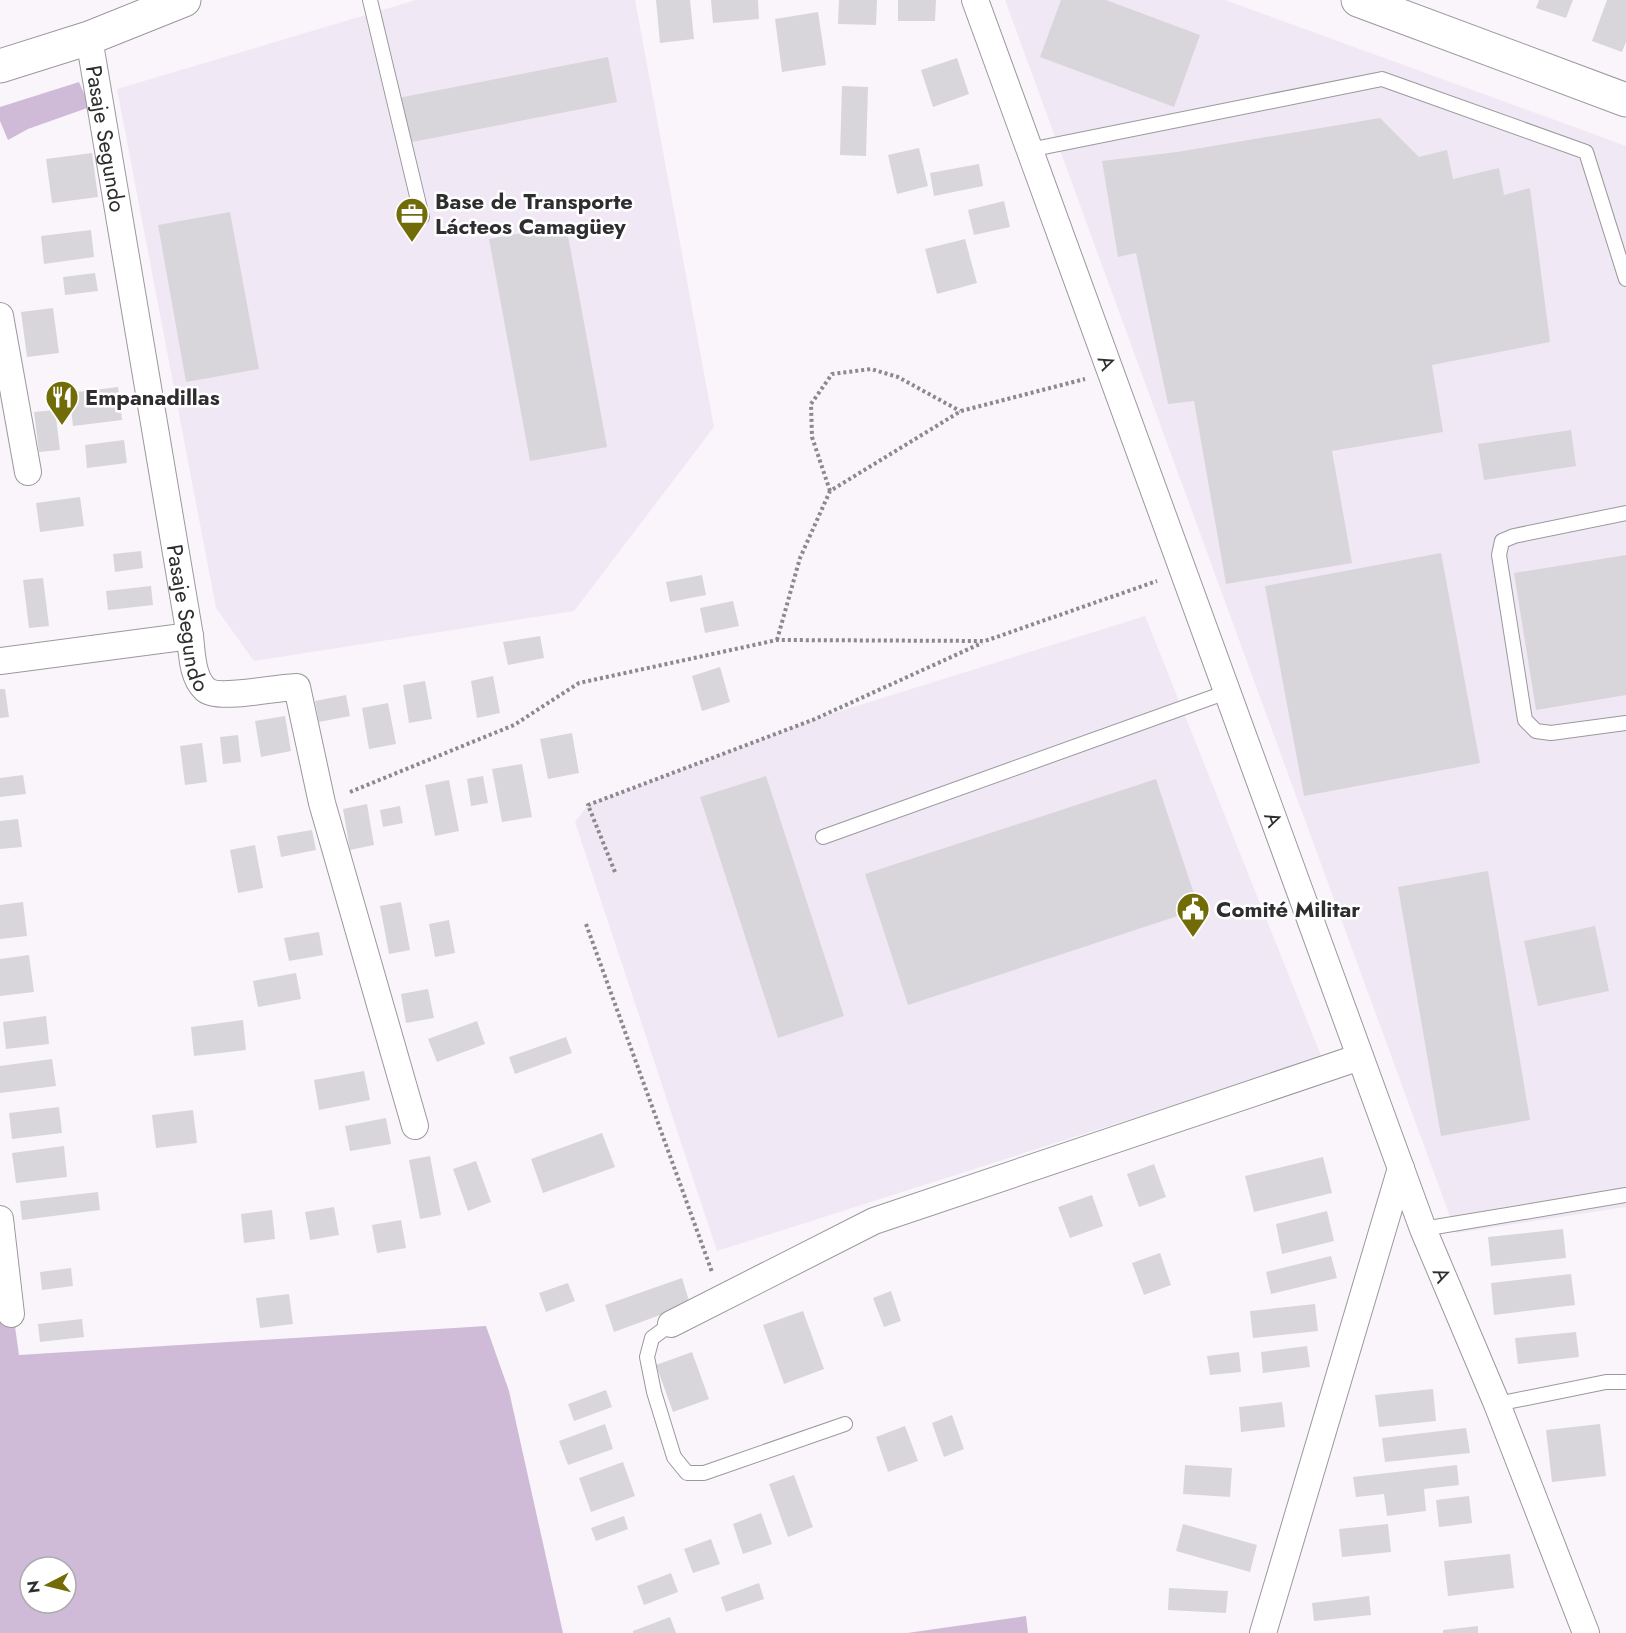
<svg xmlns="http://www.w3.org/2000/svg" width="1626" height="1633" font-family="Jost,sans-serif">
<rect width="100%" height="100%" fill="#f9f5fb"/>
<path fill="#f0e8f4" d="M416,0h219l79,427 -140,184 -320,50 -38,-53 -99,-519z
M1005,0h220l401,146v1061l-170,26z
M1145,616l177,442 -605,193 -142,-429 13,-17 227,-86z"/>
<path fill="#cfbbd8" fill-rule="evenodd" d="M79,82l11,25 -62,22 -20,11 -8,-19v-14z
M0,1221l19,134 467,-29 23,65 54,242h-563zM30,1567h36v36h-36z
M1026,1616l2,17h-121z"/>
<path fill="#d9d6db" d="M656,0h34l4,39 -34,4z
M711,0h47l1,19 -46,4z
M839,0h38l-1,25 -38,-1z
M898,0h38l-1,21h-37z
M1061,0h45l94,35 -26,72 -134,-50z
M1539,0h34l-7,18 -30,-10z
M1607,0h19v42l-4,10 -30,-11z
M818,12l8,53 -44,7 -7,-53z
M608,57l9,45 -210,41 -9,-45z
M957,58l12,36 -36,13 -12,-37z
M842,86l26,1 -2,69 -26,-1z
M1380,118l39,39 28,-7 6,29 46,-11 5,27 26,-7 20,154 -118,23 11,67 -111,19 20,112 -126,21 -32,-183 -26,3 -32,-151 -18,4 -16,-96 75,-9z
M919,148l9,38 -31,8 -9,-39z
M92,153l6,44 -46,6 -6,-44z
M979,164l4,22 -49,10 -4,-23z
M1004,201l6,26 -36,8 -6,-25z
M230,212l29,157 -73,13 -28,-157z
M566,225l41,222 -77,14 -41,-222z
M91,230l3,27 -50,7 -3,-28z
M965,239l12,44 -40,11 -12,-45z
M95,273l3,18 -33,4 -2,-18z
M53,308l6,45 -32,4 -6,-45z
M118,387l4,33 -49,6 -4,-33z
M55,410l5,40 -21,2 -5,-40z
M1571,430l5,36 -92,14 -6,-36z
M124,440l3,23 -40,5 -2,-23z
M80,497l4,29 -44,6 -4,-29z
M141,551l2,17 -28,4 -2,-18z
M1441,553l39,210 -176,33 -39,-210z
M1626,555v140l-90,15 -22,-137z
M702,575l4,20 -36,7 -4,-20z
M43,578l6,48 -20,2 -6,-48z
M151,586l2,19 -45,5 -2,-19z
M733,601l6,25 -34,7 -5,-25z
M540,636l4,22 -36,7 -5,-23z
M720,667l10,35 -28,9 -10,-35z
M493,676l7,37 -23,5 -6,-37z
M425,681l7,38 -23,4 -6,-38z
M0,689h5l4,28 -9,1z
M346,695l4,21 -31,6 -4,-21z
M388,703l8,41 -27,5 -7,-41z
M285,716l6,35 -30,6 -6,-36z
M572,733l7,40 -31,6 -8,-40z
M238,735l3,27 -18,2 -3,-27z
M202,743l5,39 -22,3 -5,-39z
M522,764l10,53 -30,5 -10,-53z
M23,775l3,19 -26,3v-19z
M483,776l5,27 -17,3 -4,-27z
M766,776l78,240 -66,22 -78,-241z
M1156,779l43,130 -291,96 -43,-131z
M449,780l10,51 -24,5 -10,-51z
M367,804l7,41 -24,5 -7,-41z
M400,806l3,17 -20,4 -3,-17z
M18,819l4,28 -22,2v-28z
M312,830l4,20 -35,7 -4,-21z
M255,845l8,43 -25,5 -8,-43z
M1488,871l42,249 -89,16 -43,-249z
M23,902l4,34 -27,3v-34z
M401,902l9,48 -21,4 -9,-48z
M449,920l6,33 -20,4 -6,-33z
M1595,926l14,65 -71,15 -14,-65z
M319,932l4,23 -34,6 -5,-23z
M29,955l5,37 -34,4v-37z
M296,973l5,26 -43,8 -5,-26z
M428,989l6,29 -28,5 -5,-29z
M46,1016l3,28 -43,5 -3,-27z
M243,1020l3,30 -52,6 -3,-29z
M477,1021l8,23 -48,18 -9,-23z
M566,1037l6,16 -57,21 -6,-17z
M52,1059l4,27 -56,7v-27z
M364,1071l6,29 -51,10 -5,-30z
M59,1107l3,26 -50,6 -3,-26z
M193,1110l4,33 -41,5 -4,-33z
M386,1118l5,26 -41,7 -5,-25z
M602,1133l13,34 -72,26 -12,-34z
M64,1146l3,31 -51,6 -4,-30z
M430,1156l11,59 -21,4 -11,-59z
M1323,1157l9,36 -78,19 -9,-36z
M476,1161l15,41 -23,9 -15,-42z
M1154,1164l12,33 -27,10 -12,-33z
M98,1192l2,18 -78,10 -2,-19z
M1092,1195l11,31 -33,12 -12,-31z
M334,1207l5,28 -29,5 -5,-28z
M272,1210l3,29 -31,4 -3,-29z
M1327,1211l7,30 -52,13 -6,-30z
M401,1220l5,28 -29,5 -5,-28z
M1563,1229l3,29 -75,8 -3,-29z
M1160,1253l11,32 -27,10 -12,-32z
M1331,1256l6,22 -66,16 -5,-22z
M71,1268l2,18 -31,4 -2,-18z
M1571,1274l4,31 -81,10 -3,-32z
M682,1278l8,26 -76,28 -9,-27z
M568,1283l7,18 -29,11 -7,-19z
M891,1291l10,30 -17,6 -11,-29z
M289,1294l4,30 -33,4 -4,-30z
M1315,1304l3,27 -65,7 -3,-27z
M803,1311l21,58 -40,15 -21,-59z
M82,1319l2,18 -44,5 -2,-18z
M1576,1332l3,25 -61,7 -3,-26z
M1307,1346l3,21 -47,6 -2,-21z
M692,1352l17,47 -36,13 -17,-47z
M1239,1352l2,20 -31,3 -3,-19z
M1433,1389l3,32 -57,6 -4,-32z
M606,1390l6,17 -38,14 -6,-17z
M1282,1402l3,25 -44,5 -2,-25z
M952,1415l12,34 -20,8 -12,-34z
M605,1424l8,25 -45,16 -9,-24z
M1600,1424l6,52 -54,6 -6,-52z
M905,1426l13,35 -30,11 -12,-35z
M1466,1428l4,25 -85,9 -3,-24z
M623,1462l12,34 -44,16 -12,-34z
M1185,1465l47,3 -2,29 -47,-3z
M1457,1465l2,20 -35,4 2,22 -39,5 -3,-22 -28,3 -3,-20z
M794,1475l19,52 -25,10 -19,-53z
M1469,1496l3,27 -33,4 -3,-27z
M761,1513l11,31 -29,10 -10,-30z
M624,1516l4,13 -32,12 -5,-13z
M1183,1524l74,21 -7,27 -74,-21z
M1388,1524l3,28 -49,5 -3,-28z
M711,1539l9,25 -27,9 -9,-24z
M1510,1554l4,34 -66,8 -4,-35z
M671,1573l7,19 -34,13 -7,-19z
M759,1583l5,16 -38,13 -5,-15z
M1169,1588l59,3 -2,22 -58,-3z
M1369,1596l2,19 -57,6 -2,-18z
M670,1617l6,16h-43v-2z
M1478,1626v7h-35v-3z"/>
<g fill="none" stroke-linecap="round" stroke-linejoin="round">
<defs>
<path id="lane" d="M370,0l52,217
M1029,150l353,-71 204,73 40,127
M1626,513l-112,23 -12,5 -3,14 26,165 11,11 15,2 75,-10
M823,837l404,-145
M1423,1229l203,-34
M671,1324l-19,14 -5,19 7,35 20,65 13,16h17l141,-49
M1497,1404l109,-22h20"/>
<g id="street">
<path id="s1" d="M975,0l448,1229 74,175 89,229"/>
<path id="s2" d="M89,38l101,598c2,17 2,41 15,53 12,12 73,-2 92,-2l25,116 93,323"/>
<path d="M0,316l28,156"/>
<path d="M0,661l190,-25"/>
<path d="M0,1219l11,95"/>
<path d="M671,1324l203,-103 486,-164"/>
<path d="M1263,1633l138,-465"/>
</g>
<path id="secondary" d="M1358,0l268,100
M0,66l89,-28 95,-38"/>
</defs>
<use href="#lane" stroke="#9b989c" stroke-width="16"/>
<use href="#street" stroke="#9b989c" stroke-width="28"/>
<use href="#secondary" stroke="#9b989c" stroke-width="35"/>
<path stroke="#8b898d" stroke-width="4" stroke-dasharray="3 3" stroke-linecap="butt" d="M830,491l-18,-54 -1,-33 21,-30 39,-5 27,8 62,34
M777,640l23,-82 30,-67 131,-80 124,-32
M350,792l164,-67 65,-42 198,-43 208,1 172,-60
M615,872l-27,-67 227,-86 167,-76
M586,924l126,348"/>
<use href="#lane" stroke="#fff" stroke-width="14"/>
<use href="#street" stroke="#fff" stroke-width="26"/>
<use href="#secondary" stroke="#fff" stroke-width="33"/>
</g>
<defs>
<symbol id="office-pin" viewBox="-11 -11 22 30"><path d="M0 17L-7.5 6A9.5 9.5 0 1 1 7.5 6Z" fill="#726c08" stroke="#fff"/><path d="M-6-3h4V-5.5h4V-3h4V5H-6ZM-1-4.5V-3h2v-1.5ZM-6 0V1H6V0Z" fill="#fff"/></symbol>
<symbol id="restaurant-pin" viewBox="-11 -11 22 30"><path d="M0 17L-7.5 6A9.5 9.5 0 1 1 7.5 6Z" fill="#726c08" stroke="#fff"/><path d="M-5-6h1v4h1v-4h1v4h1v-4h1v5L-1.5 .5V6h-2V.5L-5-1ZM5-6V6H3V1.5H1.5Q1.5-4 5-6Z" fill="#fff"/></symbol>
<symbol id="civic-pin" viewBox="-11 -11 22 30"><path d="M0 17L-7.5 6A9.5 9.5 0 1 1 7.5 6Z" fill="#726c08" stroke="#fff"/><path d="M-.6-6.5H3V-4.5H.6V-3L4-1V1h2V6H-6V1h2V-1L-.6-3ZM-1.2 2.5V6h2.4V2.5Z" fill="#fff"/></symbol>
</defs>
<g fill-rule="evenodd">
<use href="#office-pin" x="393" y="195" width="38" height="52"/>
<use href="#restaurant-pin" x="43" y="378" width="38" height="52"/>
<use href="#civic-pin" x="1174" y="890" width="38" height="52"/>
</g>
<g text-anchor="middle" stroke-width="5" stroke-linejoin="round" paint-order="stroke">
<g font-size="22" fill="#2e2d2f" stroke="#fff">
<text dy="8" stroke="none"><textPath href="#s2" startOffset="102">Pasaje Segundo</textPath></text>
<text dy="8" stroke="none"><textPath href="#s1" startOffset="386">A</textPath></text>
<text dy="8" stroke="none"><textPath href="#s2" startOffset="588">Pasaje Segundo</textPath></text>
<text dy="8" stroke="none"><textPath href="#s1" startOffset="872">A</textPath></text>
<text dy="8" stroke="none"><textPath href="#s1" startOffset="1358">A</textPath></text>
</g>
<g font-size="22" font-weight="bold" fill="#2e2d2f" stroke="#fff" text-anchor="start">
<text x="435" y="209">Base de Transporte<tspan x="435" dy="25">Lácteos Camagüey</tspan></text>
<text x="85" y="405">Empanadillas</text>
<text x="1216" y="917">Comité Militar</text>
</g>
</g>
<g transform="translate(48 1585) rotate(263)"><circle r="28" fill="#ffffff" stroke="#ababac" stroke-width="1.5"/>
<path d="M0-4.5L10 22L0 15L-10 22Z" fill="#726c08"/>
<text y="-9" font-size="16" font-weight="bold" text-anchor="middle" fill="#2e2d2f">N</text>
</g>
</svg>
